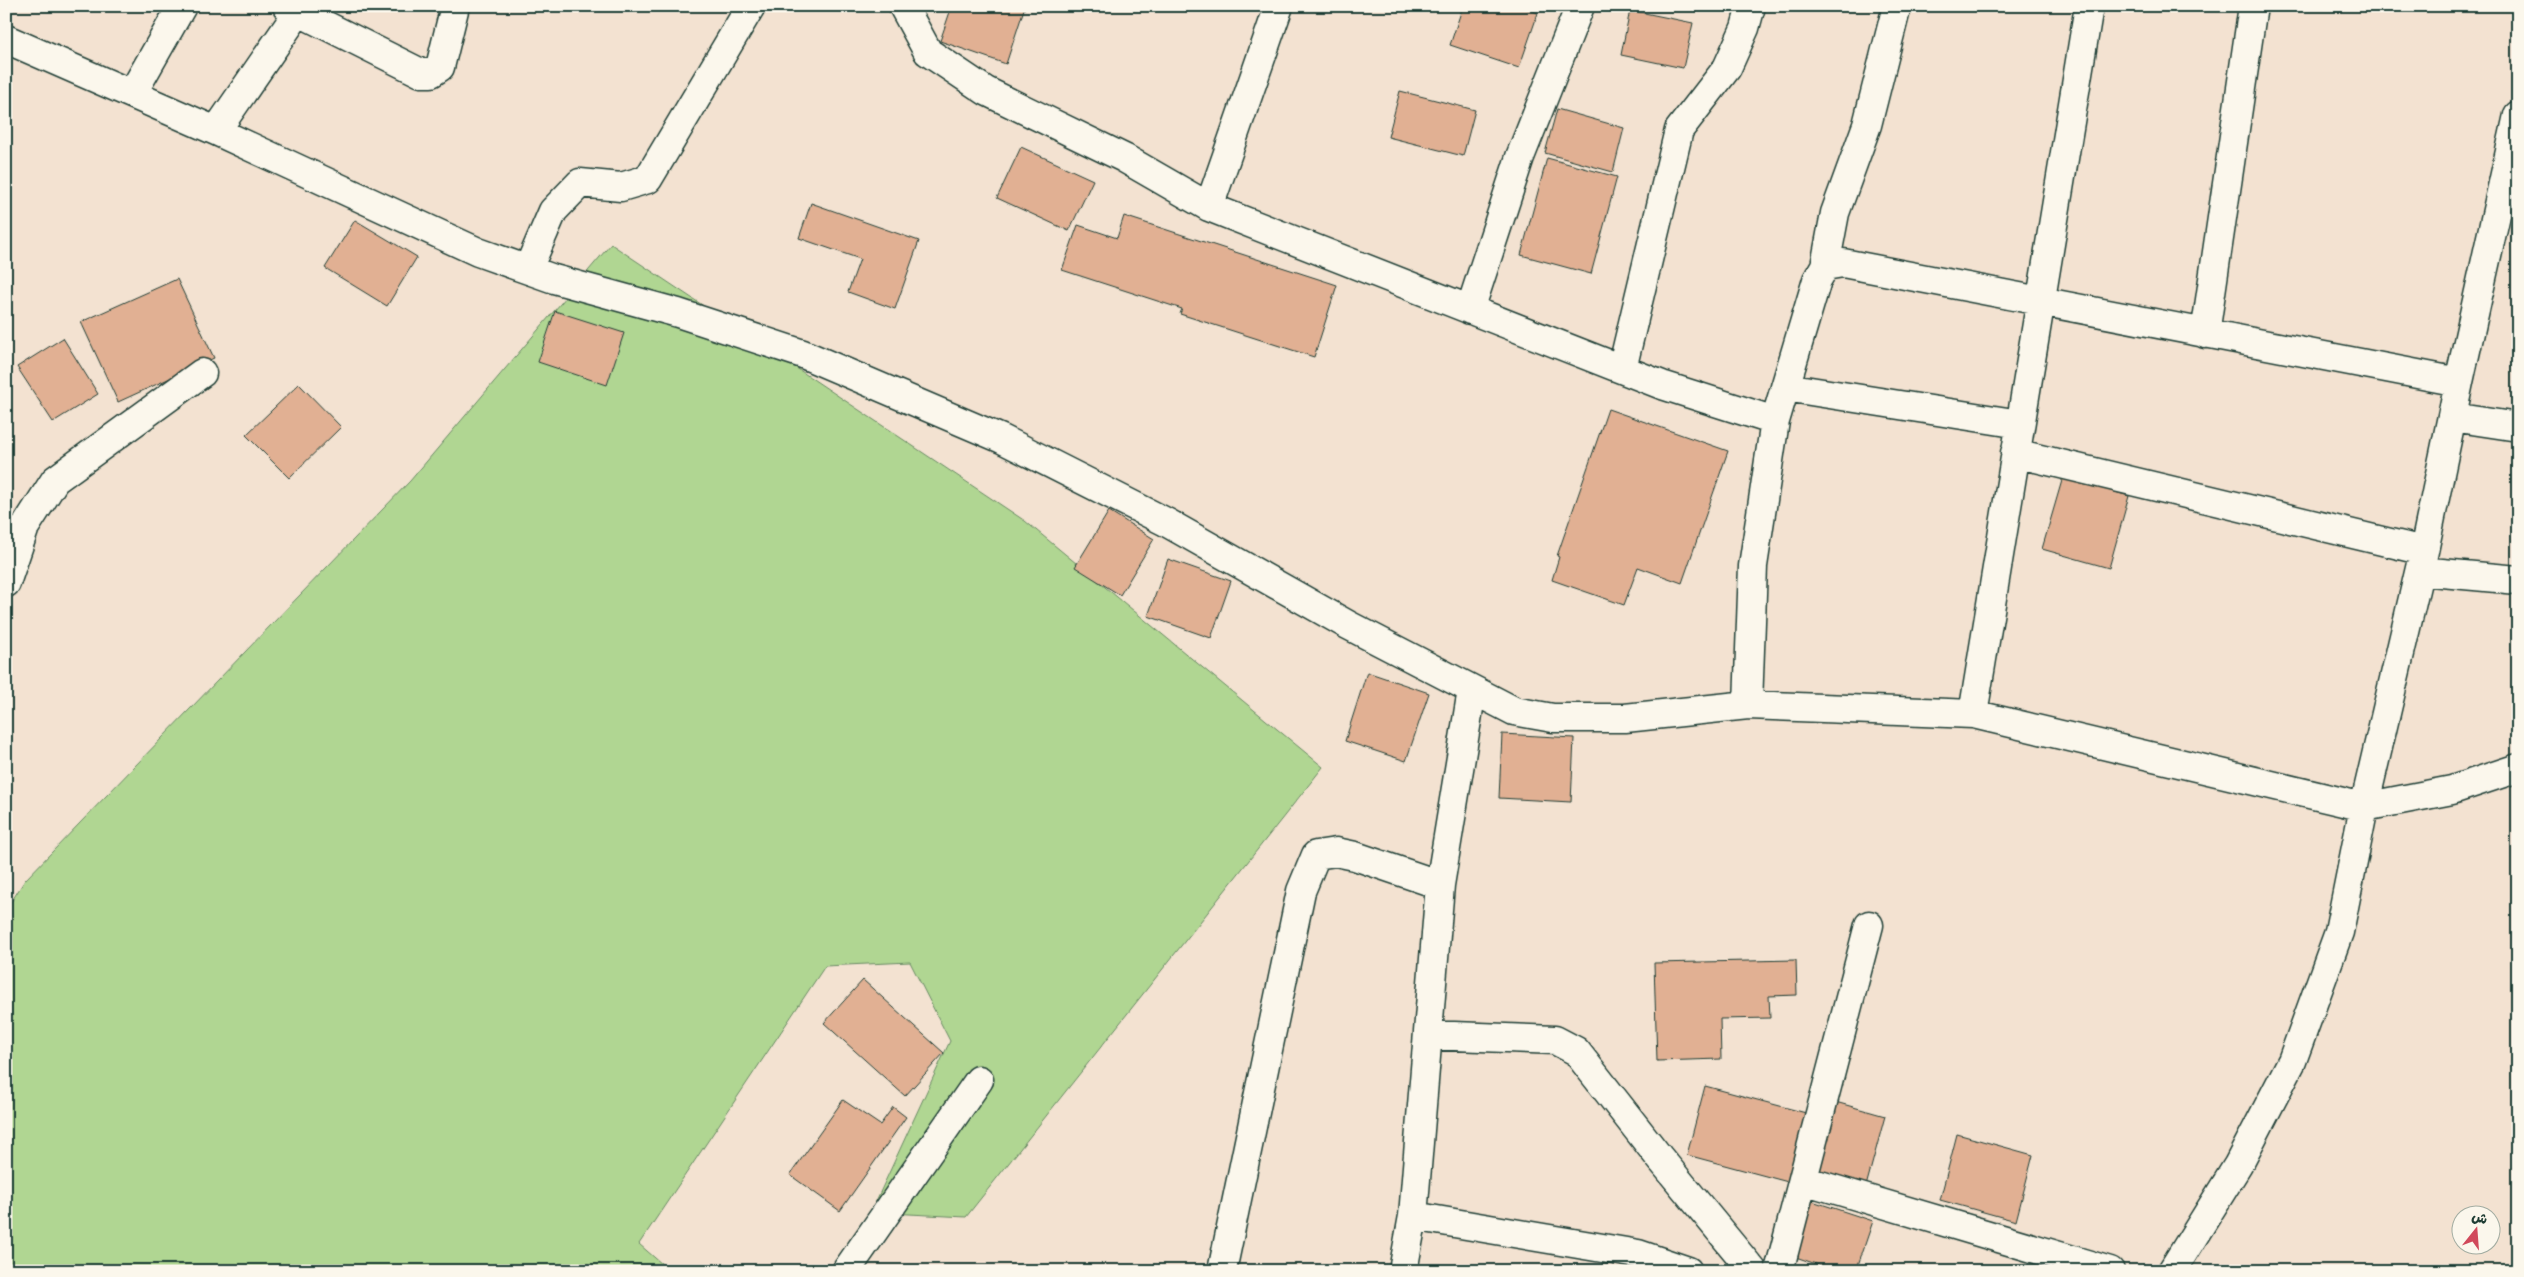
<svg xmlns="http://www.w3.org/2000/svg" width="2524" height="1277" font-family="Mali,'Playpen Sans Arabic',sans-serif">
<rect width="100%" height="100%" fill="#f3e2d1"/>
<filter id="ink" filterUnits="userSpaceOnUse"><feTurbulence type="fractalNoise" baseFrequency=".02" numOctaves="2"/><feDisplacementMap in="SourceGraphic" scale="10" xChannelSelector="R" yChannelSelector="G"/><feConvolveMatrix kernelMatrix="1 2 1 2 8 2 1 2 1" color-interpolation-filters="sRGB"/></filter>
<g filter="url(#ink)">
<path fill="#b0d692" stroke="#688a63" d="M611,244l414,277 298,246 -357,450 -95,-5 79,-171 -40,-79 -85,4 -186,278 31,27h-664v-361l19,-30 385,-399z"/>
<path fill="#e1b093" stroke="#1f3d34" d="M952,6h73l-19,58 -66,-23z
M1463,6h56l19,7 -19,55 -69,-23z
M1630,10l63,13 -10,45 -62,-13z
M1400,91l75,19 -12,46 -75,-19z
M1557,109l67,19 -11,44 -68,-19z
M1021,147l72,33 -24,51 -72,-33z
M1547,158l70,19 -26,97 -70,-19z
M811,203l108,38 -24,68 -47,-17 12,-33 -61,-21z
M1124,216l213,69 -23,72 -134,-43 2,-5 -120,-39 16,-45 39,13z
M355,220l62,37 -30,49 -62,-38z
M177,279l37,79 -96,44 -37,-80z
M555,311l69,22 -17,52 -69,-23z
M63,338l35,56 -45,28 -36,-55z
M299,384l42,43 -52,51 -43,-43z
M1608,409l120,42 -46,132 -44,-16 -14,38 -72,-25 7,-23 -2,-1z
M2063,477l66,19 -20,72 -67,-19z
M1109,511l45,28 -34,56 -45,-28z
M1168,559l63,22 -20,57 -63,-22z
M2517,637h1v23h-2z
M1367,672l62,21 -23,68 -61,-20z
M1502,734l72,4 -3,64 -72,-4z
M1796,960l1,35 -28,1 1,22 -50,1 1,40 -64,2 -3,-98z
M863,980l81,73 -39,43 -81,-73z
M1705,1086l101,27 -18,69 -101,-27z
M843,1100l37,25 13,-18 13,10 -66,94 -50,-36z
M1832,1101l53,15 -20,74 -53,-15z
M1957,1134l76,21 -17,66 -76,-21z
M1812,1201l61,20 -17,50h-20l-43,-15z"/>
<g fill="none" stroke-linecap="round" stroke-linejoin="round">
<defs>
<path id="street" d="M287,6l134,67h10l9,-6 15,-61
M903,6l25,46 58,39 138,67 85,49 453,178 113,36
M6,39l210,92 262,121 76,27 124,34 125,41 199,85 164,83 182,103 166,86 39,7h72l123,-13 225,9 391,93 88,-17 66,-22
M132,94l50,-88
M216,131l82,-119
M1209,207l70,-201
M1825,266l18,-3 616,119
M528,269l25,-58 27,-28 41,4 27,-8 103,-173
M1470,310l50,-153 60,-151
M2205,334l48,-328
M1622,369l57,-239 48,-62 18,-40 6,-22
M1785,387l235,37
M2452,417l66,10
M2015,453l409,98
M2420,571l98,9
M6,583l19,-56 30,-47 147,-107
M1748,705l5,-139 22,-145 42,-141 8,-14 10,-53 32,-88 30,-119
M1973,714l116,-708
M1428,1035l127,5 21,11 83,106 94,114
M1803,1180l307,91
M1413,1216l225,38 50,17
M846,1271l133,-191
M1222,1271l79,-380 15,-36 20,-3 19,4 85,29
M1403,1271l10,-55 27,-331 32,-195
M1779,1271l90,-346
M2172,1271l66,-106 54,-104 47,-129 25,-125 60,-256 35,-169 59,-267"/>
</defs>
<use href="#street" stroke="#1f3d34" stroke-width="31"/>
<use href="#street" stroke="#fbf7ec" stroke-width="28"/>
</g>
</g>
<rect width="2524" height="1277" fill="none" stroke="#fbf7ec" stroke-width="25"/>
<rect x="12" y="12" width="2499" height="1252" fill="none" stroke="#1f3d34" stroke-width="2" filter="url(#ink)"/>
<g transform="translate(2476 1230) rotate(17)"><circle r="24" fill="#fbf7ec" stroke="#a3ada2"/>
<path d="M0-4L9 19L0 12L-9 19Z" fill="#d1495b"/>
<text y="-8" font-size="14" font-weight="bold" text-anchor="middle" fill="#1f3d34">ش</text>
</g>
</svg>
